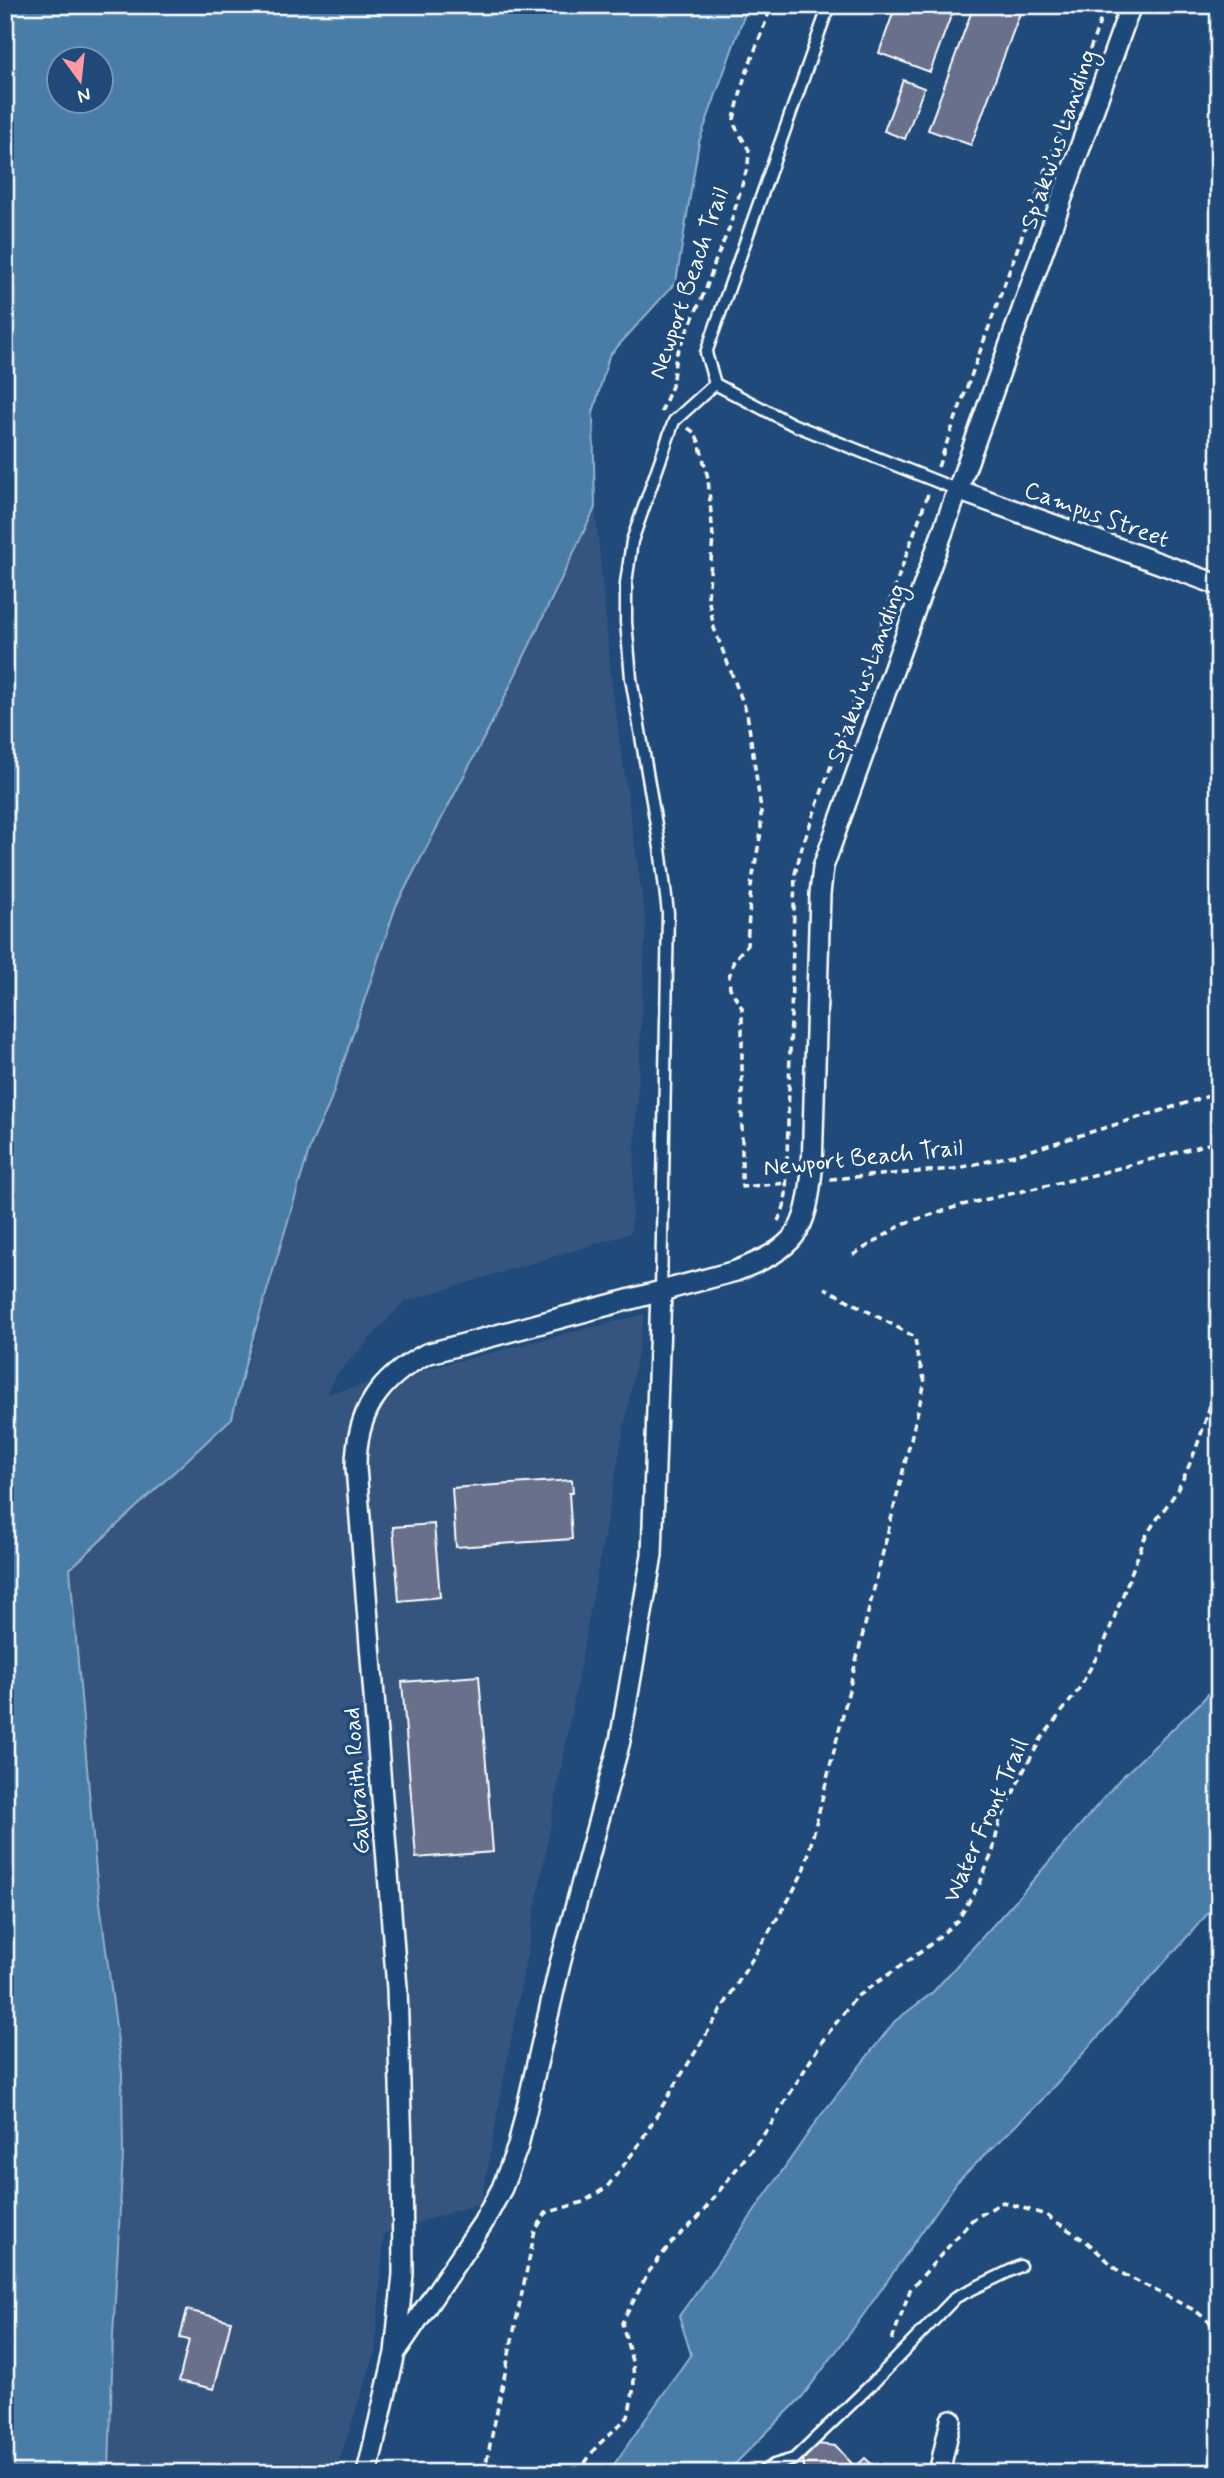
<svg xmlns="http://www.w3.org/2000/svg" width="1224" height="2478" font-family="Mynerve,sans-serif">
<rect width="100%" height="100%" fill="#1f4a7a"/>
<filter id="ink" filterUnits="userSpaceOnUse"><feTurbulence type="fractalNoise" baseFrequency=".0143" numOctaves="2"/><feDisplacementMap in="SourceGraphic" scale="14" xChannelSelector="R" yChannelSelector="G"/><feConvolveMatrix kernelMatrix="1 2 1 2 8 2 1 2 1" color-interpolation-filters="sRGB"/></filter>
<g filter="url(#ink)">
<path fill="#35557f" d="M595,508l18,185 33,230 -15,310 -227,69 -67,72 -10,20 318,-80 -164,889 -97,30 -9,120 -40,120h-226l4,-137 10,-181 -1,-82 -26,-201 -26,-303 162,-151 79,-274 18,-39 67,-199 69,-134z"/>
<path fill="#4a7da8" stroke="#92b1cb" stroke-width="2" fill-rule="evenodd" d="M5,5h743l-49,137 -23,140 -67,74 -16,57 2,95 -95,199 -104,199 -67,199 -18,39 -65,217 -14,57 -162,151 26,303 26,201 1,82 -10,181 -4,137h-104zM60,60h42v42h-42z
M1219,1682v219l-180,202 -82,79 -98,139 -57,76 -76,76h-118l83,-119 -12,-38 68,-94 71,-103 77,-98 37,-28 91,-101 96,-112 80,-76z"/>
<path fill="#676f8c" stroke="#fff" stroke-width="2" d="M896,5h59l-25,67 -51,-19z
M974,5h49l-52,140 -43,-15z
M903,80l21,8 -19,51 -21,-8z
M572,1480l1,13h-4l3,46 -116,8 -4,-59z
M434,1524l6,73 -41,4 -6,-74z
M479,1676l14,176 -77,6 -14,-176z
M187,2310l44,11 -17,68 -35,-8 10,-41 -9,-2z
M816,2444l20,2 19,21 10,-9 16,15h-76l-2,-13z"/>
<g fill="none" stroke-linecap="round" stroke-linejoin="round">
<defs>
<path id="service" d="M829,5l-123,348 9,31 77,40 166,66
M661,1292l7,-379 -8,-65 -29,-170 -5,-56v-39l6,-42 42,-120 41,-37
M761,2473l13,-8 20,-6 80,-77 82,-85 64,-31"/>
<path id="minor" d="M958,490l261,95
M397,2350l86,-127 19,-35 16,-42 42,-182 60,-223 32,-186 9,-263
M367,2473l28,-120 8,-79 -1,-126 -5,-160 -41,-521c0,-55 23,-88 70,-113l310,-83c60,-24 70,-37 76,-101l8,-276 3,-27 308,-862
M939,2473l12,-53"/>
</defs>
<use href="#service" stroke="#fff" stroke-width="15"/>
<use href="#minor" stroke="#fff" stroke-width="24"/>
<path stroke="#fff" stroke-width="3.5" stroke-dasharray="7 5" stroke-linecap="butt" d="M661,412l11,-26 4,-31 30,-66 10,-30 13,-30 19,-64 1,-15 -14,-24 -1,-7 10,-40 28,-74
M688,428l7,5 4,9 9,36 5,59 -5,60 6,31 33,85 14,96v23l-10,54 -4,59 -13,15 -5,17 1,11 12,20v179l45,-4
M938,467l168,-462
M830,1179l124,-10 65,-15 200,-61
M778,1221l6,-14 2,-13 9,-320 7,-27 126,-353
M853,1255l52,-32 57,-18 131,-30 126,-34
M892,2340l18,-50 62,-70 31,-18 43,13 41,27 34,31 75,38 23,19
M484,2473l51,-242 11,-18 37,-11 24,-15 29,-38 153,-250 16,-31 120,-486 -8,-27 -2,-18 -90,-49
M578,2473l18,-26 32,-30 6,-30 -1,-22 -11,-42 26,-50 24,-31 26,-24 72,-92 53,-86 33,-43 69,-48 33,-29 22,-37 13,-32 6,-28 25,-53 17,-31 36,-47 27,-48 40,-104c10,-20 26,-36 36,-55 18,-36 30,-76 39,-115"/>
<use href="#service" stroke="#1f4a7a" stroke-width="10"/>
<use href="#minor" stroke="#1f4a7a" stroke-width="19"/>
</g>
</g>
<g text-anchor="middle" stroke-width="7" stroke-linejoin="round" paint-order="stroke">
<g font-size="24" fill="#fff" stroke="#1f4a7a">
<text transform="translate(1058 139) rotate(-71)" y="8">Sp’akw’us Landing</text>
<text transform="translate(688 283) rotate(-71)" y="8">Newport Beach Trail</text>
<text transform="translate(1097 514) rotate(20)" y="8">Campus Street</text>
<text transform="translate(866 673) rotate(-70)" y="8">Sp’akw’us Landing</text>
<text transform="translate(863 1157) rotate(-6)" y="8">Newport Beach Trail</text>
<text transform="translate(356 1781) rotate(-94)" y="8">Galbraith Road</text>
<text transform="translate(985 1820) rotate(-66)" y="8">Water Front Trail</text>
</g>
</g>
<rect width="1224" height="2478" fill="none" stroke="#1f4a7a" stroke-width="28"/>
<rect x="14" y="14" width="1196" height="2450" fill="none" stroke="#fff" stroke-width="2.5" filter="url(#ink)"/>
<g transform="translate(80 80) rotate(165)"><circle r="33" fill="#1f4a7a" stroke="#7992af" stroke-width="2"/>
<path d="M0-5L12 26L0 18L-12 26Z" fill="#ff9aa2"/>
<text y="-10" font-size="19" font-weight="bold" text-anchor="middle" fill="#ffffff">N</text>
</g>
</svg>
